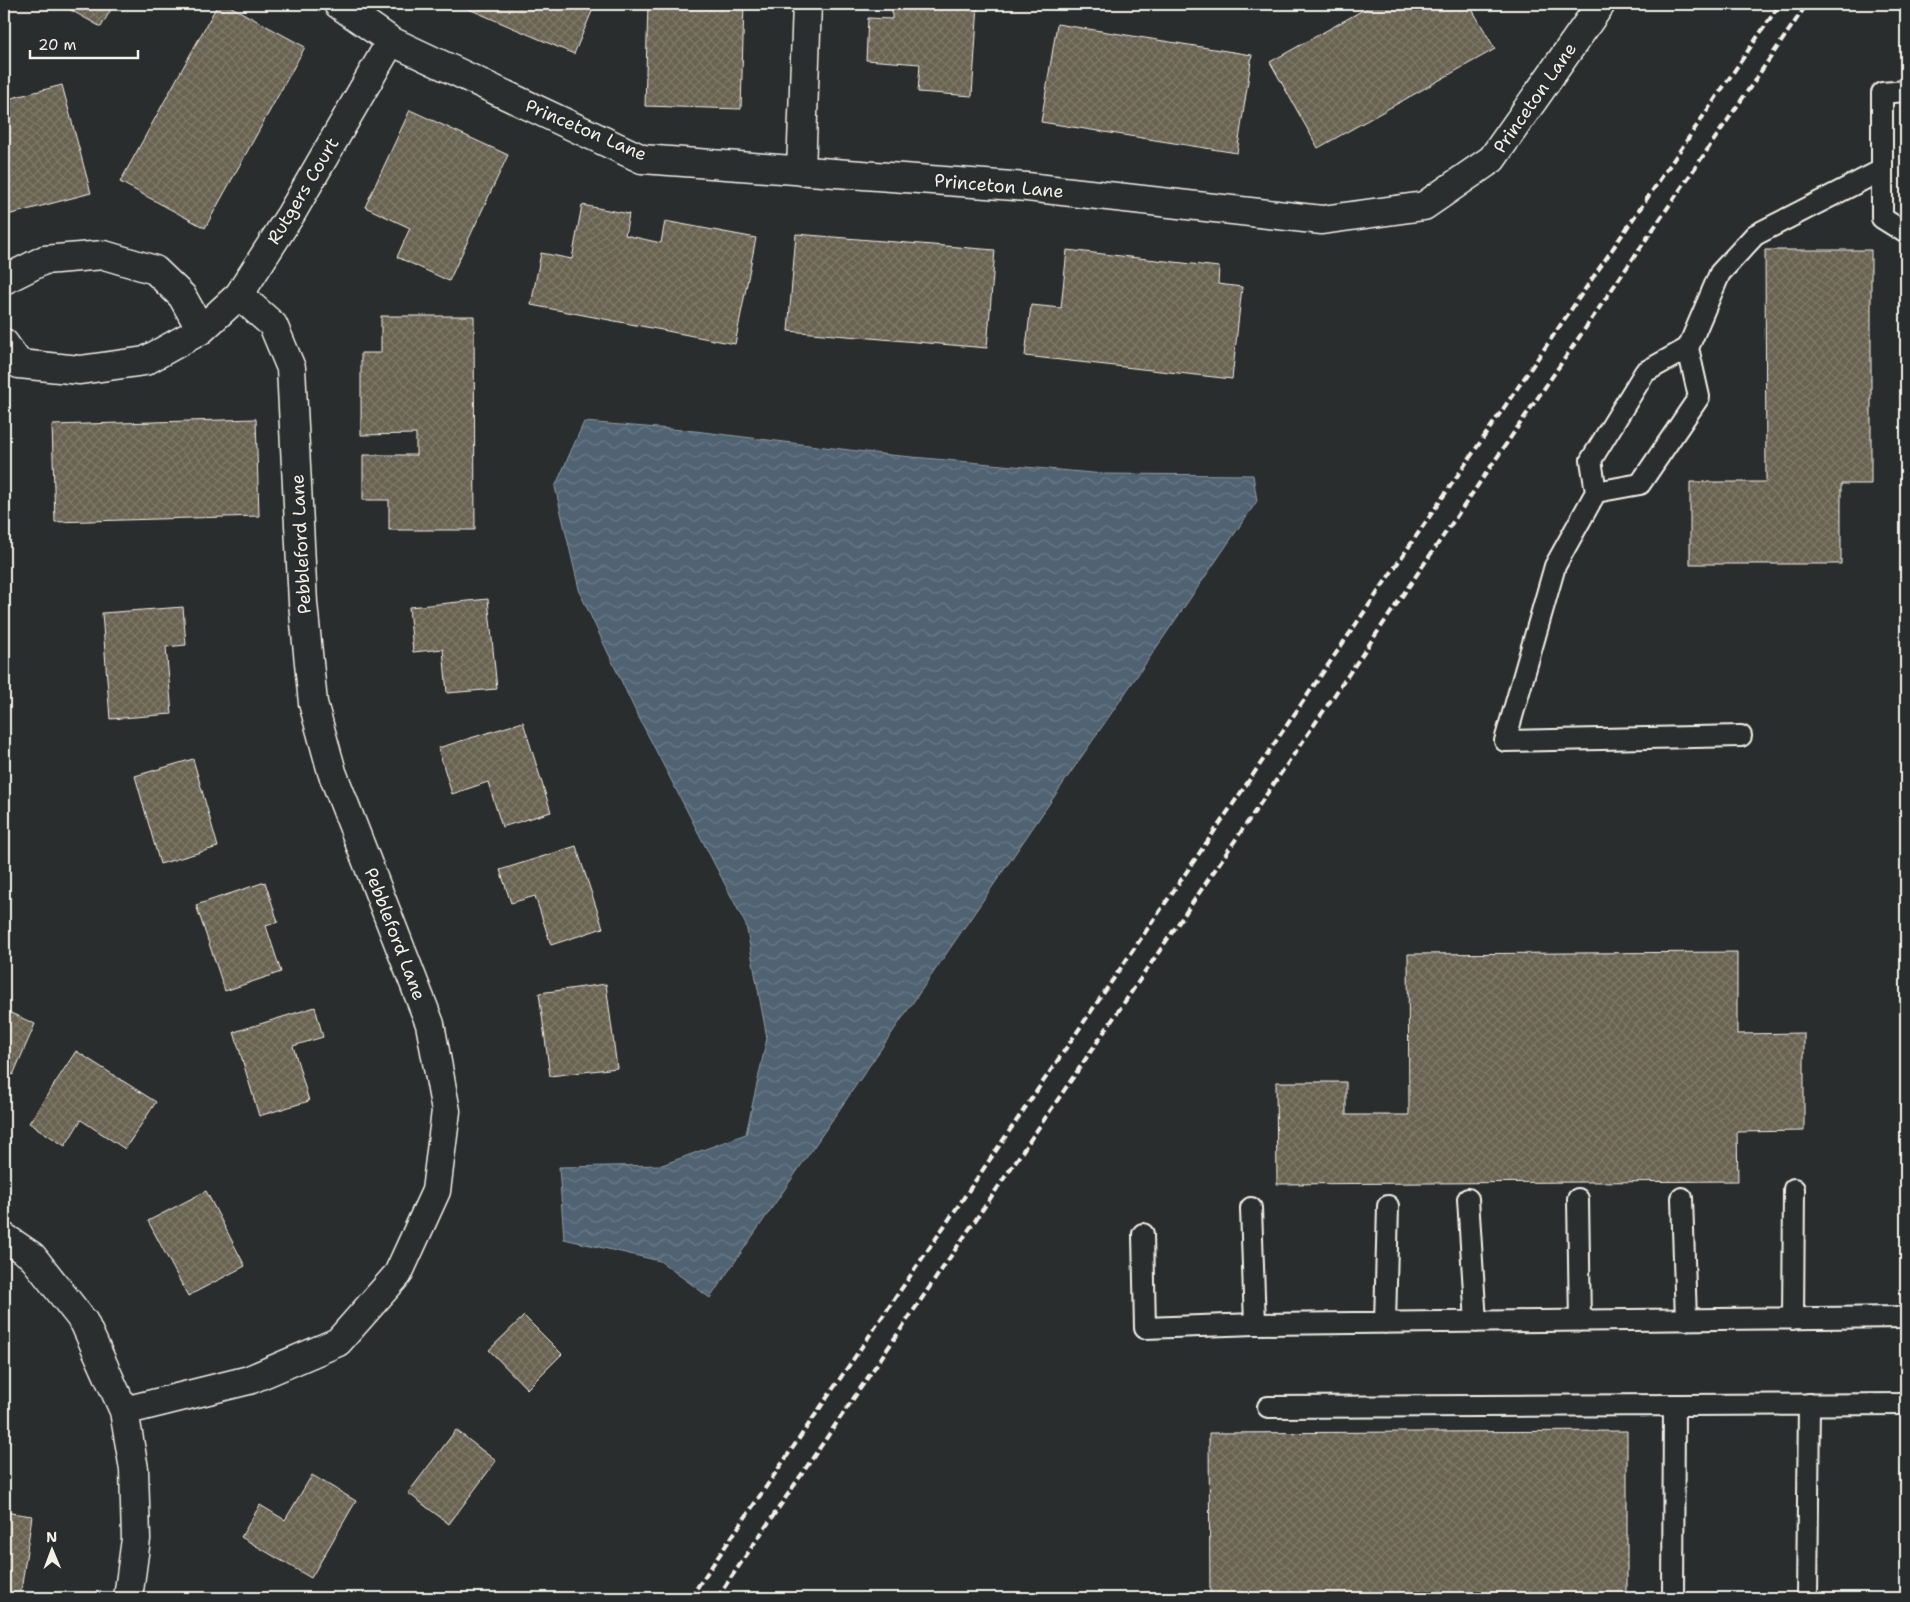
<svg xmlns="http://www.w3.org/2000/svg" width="1910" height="1602" font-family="'Shantell Sans',sans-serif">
<defs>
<pattern id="water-waves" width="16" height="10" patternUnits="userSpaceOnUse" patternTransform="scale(1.25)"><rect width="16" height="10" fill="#506373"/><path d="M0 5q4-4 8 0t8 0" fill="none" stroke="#6a7a87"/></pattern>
<pattern id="building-cross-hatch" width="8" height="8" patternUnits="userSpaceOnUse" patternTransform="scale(1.25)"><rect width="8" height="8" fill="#696251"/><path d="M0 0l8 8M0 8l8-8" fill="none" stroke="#7f796a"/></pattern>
</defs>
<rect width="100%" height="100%" fill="#2a2d2e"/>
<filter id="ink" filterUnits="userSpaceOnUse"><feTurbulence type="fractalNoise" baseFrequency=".02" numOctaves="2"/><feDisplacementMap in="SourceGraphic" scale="10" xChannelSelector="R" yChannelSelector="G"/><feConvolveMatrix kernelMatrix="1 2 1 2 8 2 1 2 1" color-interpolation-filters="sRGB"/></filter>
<g filter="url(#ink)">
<path fill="url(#water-waves)" stroke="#929ca2" d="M584,422l111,9 195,24 214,19 149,1 4,26 -547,797 -50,-37 -96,-22 -5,-72 103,-2 84,-31 21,-96 -21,-113 -111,-215 -55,-117 -25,-106z"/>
<path fill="url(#building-cross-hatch)" stroke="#f4f1e8" d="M60,4h54l-13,23z
M218,4h8l79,43 -100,181 -85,-46z
M457,4h138l-21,50z
M648,4h96l-3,105 -96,-3z
M892,4h86l-6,92 -54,-4 2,-28 -54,-4 2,-42 24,1z
M1374,4h95l26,45 -177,99 -48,-86z
M1057,24l195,31 -15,98 -196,-31z
M62,85l29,108 -87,23v-116z
M410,110l98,45 -59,126 -52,-24 13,-29 -45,-21z
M582,205l47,9 -4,21 36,8 4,-22 91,17 -21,106 -204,-39 10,-52 31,6z
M796,234l199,16 -8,98 -199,-17z
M1067,250l152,17 -1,17 24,3 -10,92 -207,-23 6,-51 30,3z
M1765,250h106v234h-30v80h-151v-82h76z
M381,316h93l1,214h-86v-30h-26v-45h53v-21l-55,1v-82h20z
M256,419l3,97 -204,6 -3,-97z
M488,599l9,90 -50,4 -4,-44 -30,3 -4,-45z
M183,607l3,38 -20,2 6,67 -62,5 -8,-106z
M523,722l28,90 -49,15 -14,-45 -36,12 -14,-46z
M193,759l25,88 -58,17 -25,-88z
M576,846l27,82 -52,17 -16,-49 -24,7 -11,-33z
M265,882l13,40 -12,4 15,46 -56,19 -29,-86z
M1737,952v82l67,-1v98l-67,1 1,49 -461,3 -1,-102h70v33h63l-1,-161z
M606,984l11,84 -67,8 -11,-83z
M315,1007l8,30 -30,9 16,55 -50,15 -25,-84z
M4,1010l31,14 -22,51 -9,-4z
M76,1051l80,51 -31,47 -44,-29 -16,26 -36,-23z
M206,1191l39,75 -57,30 -40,-75z
M524,1316l38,38 -35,35 -38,-39z
M456,1430l40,31 -47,63 -41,-31z
M1627,1431v167h-417l-1,-165z
M312,1475l44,26 -45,77 -70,-41 19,-32 25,15z
M4,1512l28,4 -12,82h-16z"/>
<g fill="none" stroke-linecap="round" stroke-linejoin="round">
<defs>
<path id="lane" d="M1906,91l-24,2v125l24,15
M1688,348l-43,24 -54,88 5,32 -41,74 -50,175 236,-5
M1596,492l44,-8 59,-87 -11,-49 32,-75 35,-38 127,-65
M1682,1198l4,122
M1468,1199l8,123
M1578,1199l2,122
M1251,1208l4,116 651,-7
M1143,1234l2,94 110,-4
M1793,1319l1,-130
M1385,1323l3,-117
M1268,1407l638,-3
M1673,1598l1,-193
M1807,1598l2,-194"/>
<path id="street" d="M338,4l53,37 251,118 385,28 295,33 102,-14 68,-47 109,-155
M801,171l6,-167
M4,280l40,-20 60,-5 51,15 27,26 19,34
M4,343l15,21 61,6 65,-9 56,-31 38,-35 52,-81 100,-173
M4,1237l28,19 52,66 40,89 10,58 2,70 -8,59
M124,1411l125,-31 89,-38 60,-68 38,-83 10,-80 -16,-87 -98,-252 -19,-69 -10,-100 -12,-235 -18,-43 -34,-30"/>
</defs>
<use href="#lane" stroke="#f4f1e8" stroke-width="24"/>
<use href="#street" stroke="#f4f1e8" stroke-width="31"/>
<use href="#lane" stroke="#2a2d2e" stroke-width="20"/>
<use href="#street" stroke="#2a2d2e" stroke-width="28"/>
<path stroke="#f4f1e8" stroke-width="4" stroke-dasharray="8 4" stroke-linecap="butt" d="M690,1598l1090,-1594
M717,1598l1090,-1594"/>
</g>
</g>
<g text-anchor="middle" stroke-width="4" stroke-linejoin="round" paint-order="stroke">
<g font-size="18" fill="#f4f1e8" stroke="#2a2d2e">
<text transform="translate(1535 98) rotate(-55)" y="6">Princeton Lane</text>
<text transform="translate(586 130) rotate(23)" y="6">Princeton Lane</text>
<text transform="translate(999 186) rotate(5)" y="6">Princeton Lane</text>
<text transform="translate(303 191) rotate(-59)" y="6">Rutgers Court</text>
<text transform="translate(301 544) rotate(-93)" y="6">Pebbleford Lane</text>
<text transform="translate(395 934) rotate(69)" y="6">Pebbleford Lane</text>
</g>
</g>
<rect width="1910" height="1602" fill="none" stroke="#2a2d2e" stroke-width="20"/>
<rect x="10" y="10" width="1890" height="1582" fill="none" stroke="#f4f1e8" stroke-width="2" filter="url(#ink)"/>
<g transform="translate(52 1550) rotate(359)" stroke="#2a2d2e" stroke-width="4" paint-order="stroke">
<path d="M0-4L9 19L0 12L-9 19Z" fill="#f4f1e8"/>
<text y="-8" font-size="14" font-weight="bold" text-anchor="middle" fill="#f4f1e8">N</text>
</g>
<path d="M30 50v8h108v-8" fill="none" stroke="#f4f1e8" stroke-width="2.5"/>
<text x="38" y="50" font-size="15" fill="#f4f1e8" stroke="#2a2d2e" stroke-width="4" paint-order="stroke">20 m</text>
</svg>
